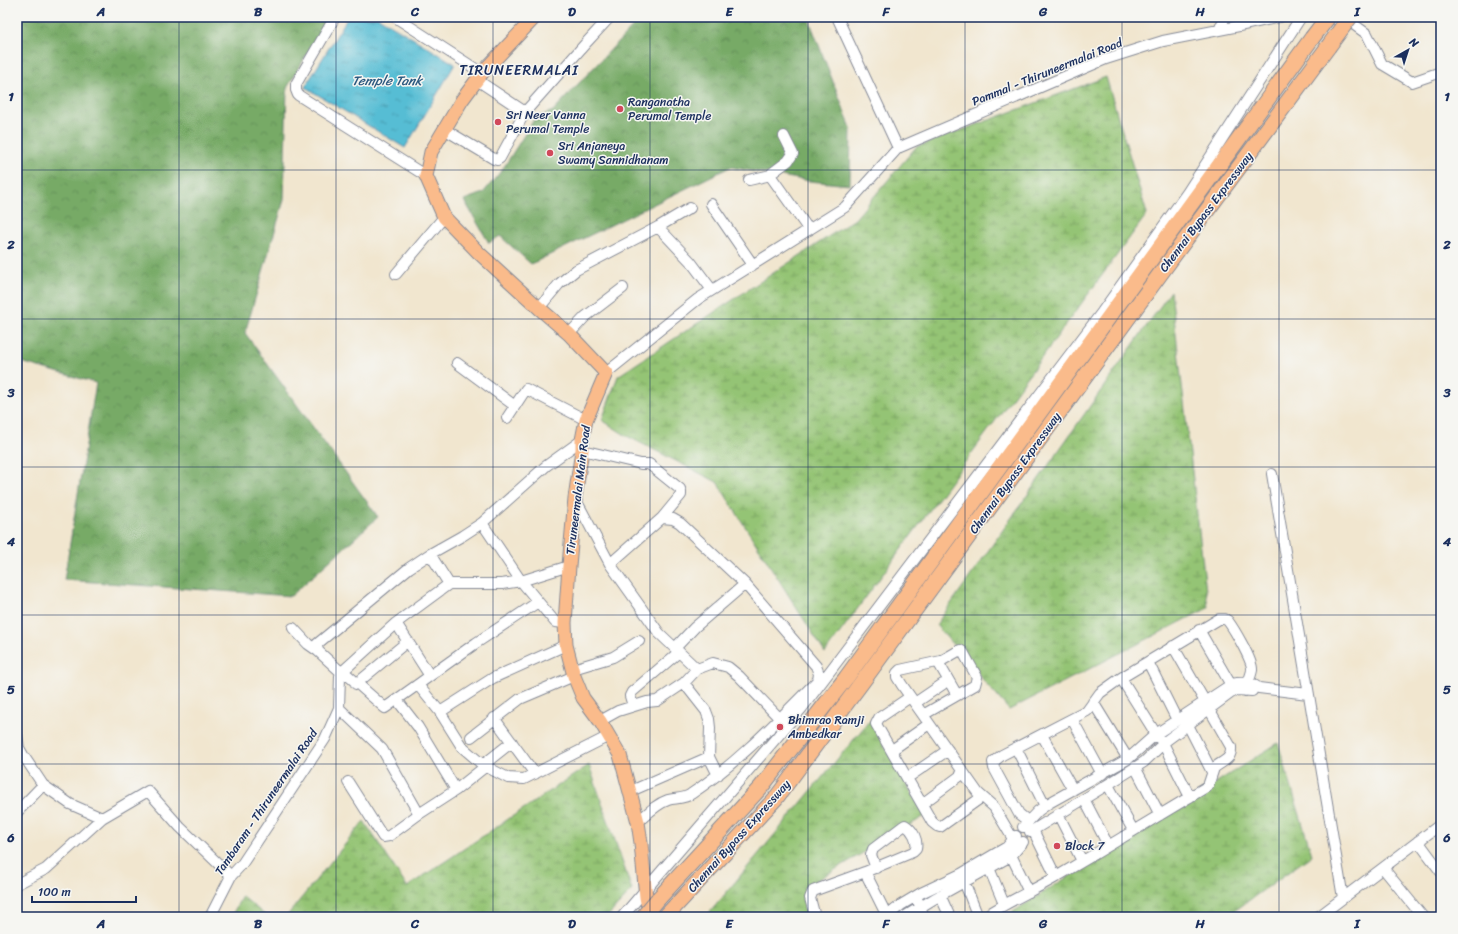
<svg xmlns="http://www.w3.org/2000/svg" width="1458" height="934" font-family="Sriracha,sans-serif">
<defs>
<pattern id="forest-crowns" width="20" height="18" patternUnits="userSpaceOnUse"><rect width="20" height="18" fill="#7a6"/><path d="M2 6a3 3 0 1 1 6 0M12 15a3 3 0 1 1 6 0" fill="none" stroke="#618b57"/></pattern>
<pattern id="wetland-marsh" width="20" height="14" patternUnits="userSpaceOnUse"><rect width="20" height="14" fill="#94c474"/><path d="M1 5h8M5 5V1M11 12h8M15 12V8" fill="none" stroke="#78a062"/></pattern>
<pattern id="water-ripples" width="26" height="14" patternUnits="userSpaceOnUse"><rect width="26" height="14" fill="#56bdd4"/><path d="M2 4q2-2 4 0t4 0M15 11q2-2 4 0t4 0" fill="none" stroke="#469aaf"/></pattern>
</defs>
<rect width="100%" height="100%" fill="#f6f6f2"/>
<filter id="ink" filterUnits="userSpaceOnUse"><feTurbulence type="fractalNoise" baseFrequency=".025" numOctaves="2"/><feDisplacementMap in="SourceGraphic" scale="8" xChannelSelector="R" yChannelSelector="G"/><feConvolveMatrix kernelMatrix="1 2 1 2 8 2 1 2 1" color-interpolation-filters="sRGB"/></filter>
<filter id="wash" filterUnits="userSpaceOnUse"><feTurbulence type="fractalNoise" baseFrequency=".012" numOctaves="4" result="noise"/><feDisplacementMap in="SourceGraphic" scale="16" xChannelSelector="R" yChannelSelector="G"/><feGaussianBlur stdDeviation="0.9" result="paint"/><feColorMatrix in="noise" values="0 0 0 0 0 0 0 0 0 0 0 0 0 0 0 0 0 1.4 0 .05"/><feComposite in="paint" operator="in"/></filter>
<g filter="url(#wash)">
<rect width="100%" height="100%" fill="#f1e6cf"/>
<path fill="url(#forest-crowns)" stroke="#496c62" d="M17,17h312l-42,71 -3,112 -39,133 133,184 -87,79 -227,-16 32,-197 -79,-22z
M642,17h166l43,111 -1,57 -41,-4 -79,-14 -199,97 -31,-28 -11,7 -25,-43 19,-7 19,-23 33,-52 18,-7 27,-29z"/>
<path fill="url(#wetland-marsh)" stroke="#587a69" d="M1106,77l41,137 -322,439 -108,-171 -92,-47 -23,-15 16,-44 237,-157 61,-72z
M1171,291l37,317 -199,102 -73,-85z
M870,720l55,96 -121,72 5,29h-103z
M1278,743l34,112 -86,62h-221z
M589,765l43,125 -25,27h-321l78,-96 43,66z
M242,896l25,21h-36z"/>
<path fill="url(#water-ripples)" stroke="#387699" d="M348,17h30l77,47 -50,84 -100,-61z"/>
</g>
<g filter="url(#ink)">
<g fill="none" stroke-linecap="round" stroke-linejoin="round">
<defs>
<path id="minor" d="M335,17l-39,67v6l2,5 128,81
M395,17l87,56
M837,17l61,131
M1328,17l25,7 14,10 15,30 30,18 29,-10
M1219,30l6,-13
M477,80l48,32
M444,129l50,30 3,1 3,-2 25,-46 61,-69 24,-26
M784,136l9,18 -5,7 -16,12 -1,2 1,3 37,52
M749,180l22,-5
M711,204l42,61
M658,227l33,35 21,28
M396,274l48,-57
M539,308l20,-24 17,-14 82,-43 32,-19
M569,334l16,-17 38,-29
M457,363l58,43
M606,373l92,-74 147,-92 53,-59 208,-89 57,-18 76,-15 41,-9
M507,418l19,-29 60,31
M582,450l59,14h8l31,25 1,3v3l-19,23 -52,46
M1272,474l71,424
M575,498l35,66 49,69 38,36
M482,523l39,58 34,41 10,1
M430,554l19,30
M396,623l34,53
M293,628l15,16 10,7
M1199,630l32,55
M675,648l20,-21 50,-43
M938,662l19,33
M1148,662l29,58
M573,669l40,-12 26,-16
M343,671l42,37 91,-65 62,-41
M342,673l-24,-22 -1,-5v-2l92,-76 21,-14 32,-18 20,-13 64,-57 36,-26
M1121,678l35,56 7,9 27,54
M684,683l22,28 3,8 1,9 -1,29 9,18
M356,684l52,-43
M418,685l22,27 22,35 21,18
M910,697l-31,21 -3,6 56,98 5,4 3,1 42,-30
M397,700l21,27 38,63
M1093,702l35,57
M915,703l28,-19
M633,706l-3,-10 2,-4 47,-40
M339,708l43,41 37,65
M440,712l53,-34 73,-33
M923,715l52,-30 2,-8 -14,-25 -3,-2 -19,11 -41,9 -3,3v4l5,8 76,108 16,14 19,32
M494,718l41,56
M1072,719l30,55
M600,721l18,-10 29,-9 10,-1 27,-18 13,-14 16,-6 15,4 11,9 44,46
M1188,725l24,47
M17,734l2,14 4,7 20,30 27,19 32,14
M1042,735l31,55
M471,737l49,-38 54,-23
M512,742l-29,23 25,13 16,1 85,-43
M1016,748l29,58
M892,750l37,-26
M1135,767l25,48
M907,778l41,-28
M348,782l35,55 6,-1 30,-22 37,-24 30,-24
M1108,785l25,45
M631,791l78,-34
M1084,799l24,46
M922,804l42,-31
M17,812l26,-27
M1058,814l24,47
M1028,821l-9,-7 -25,-46 -1,-6 9,-7 85,-44 13,-18 21,-15 98,-59h6l3,2c6,8 25,40 24,49 -1,7 -5,13 -7,21
M638,822c9,-8 18,-18 30,-22 7,-2 17,-1 23,-6 47,-31 87,-74 127,-114l1,-6 -3,-8 -71,-82 -65,-61 -7,-4 -11,-1
M1023,827l15,-16 11,-8 79,-44 28,-25 76,-50c9,-2 19,-2 27,4l49,6
M1033,830l23,47
M1030,832l90,-55 24,-15 23,-22 64,-47 6,-3 15,1
M1418,841l23,31
M1009,851l20,41
M876,868l-5,-13 2,-6 29,-22 3,-2c8,5 13,15 11,24l-3,3 -48,20 22,44
M989,868l15,36
M1383,868l40,49
M962,876l16,41
M17,884l29,-15 56,-51 46,-27 32,36 51,49
M940,895l10,22
M918,901l6,16
M210,917l21,-41 11,-12 83,-125 14,-31 1,-32 3,-5 53,-48 53,-39h53l19,-3 48,-15
M622,917l180,-209 300,-396 85,-119 114,-176
M815,917l-5,-19 3,-7 52,-19
M886,917l15,-12 20,-12 40,-19 46,-27 9,-11
M904,917l33,-20 74,-41 12,-14
M984,917c23,-15 48,-26 72,-40 51,-30 102,-61 152,-91l6,-18c8,-7 18,-8 17,-21l-58,-101
M1318,917l123,-93"/>
<path id="major" d="M535,17l-53,56 -20,27 -31,52 -5,24 18,41 35,36 60,55 30,26 37,39 -20,47 -4,20v10l-7,48 -6,68 -4,57 1,22 8,31 9,22 17,23 20,34 18,67 3,21 5,54 4,20"/>
<path id="highway" d="M658,899l103,-112 85,-109 466,-640
M665,917l111,-119 89,-120 309,-423 154,-208"/>
</defs>
<use href="#minor" stroke="#868a96" stroke-width="12"/>
<use href="#major" stroke="#868a96" stroke-width="15"/>
<use href="#highway" stroke="#868a96" stroke-width="17"/>
<use href="#minor" stroke="#fff" stroke-width="10"/>
<use href="#major" stroke="#fabb8b" stroke-width="13"/>
<use href="#highway" stroke="#fabb8b" stroke-width="15"/>
<defs>
<path id="highway-bridge" d="M1312,38l16,-21
M1328,47l22,-30
M643,917l15,-18"/>
</defs>
<use href="#highway-bridge" stroke="#868a96" stroke-width="17" stroke-linecap="butt"/>
<use href="#highway-bridge" stroke="#fabb8b" stroke-width="15"/>
</g>
</g>
<path fill="none" stroke="#1b2f5e" stroke-width="1" stroke-opacity="0.55" d="M179,17v900M336,17v900M493,17v900M650,17v900M808,17v900M965,17v900M1122,17v900M1279,17v900M17,170h1424M17,319h1424M17,467h1424M17,615h1424M17,764h1424"/>
<g fill="#d1495b" stroke="#f6f6f2" stroke-width="1.5">
<circle cx="620" cy="109" r="4"/>
<circle cx="498" cy="122" r="4"/>
<circle cx="550" cy="153" r="4"/>
<circle cx="780" cy="727" r="4"/>
<circle cx="1057" cy="846" r="4"/>
</g>
<g text-anchor="middle" stroke-width="3" stroke-linejoin="round" paint-order="stroke">
<g font-size="12" fill="#1b2f5e" stroke="#f6f6f2">
<text transform="translate(1047 72) rotate(-22)" y="4">Pammal - Thiruneermalai Road</text>
<text transform="translate(1206 212) rotate(-53)" y="4">Chennai Bypass Expressway</text>
<text transform="translate(1015 473) rotate(-54)" y="4">Chennai Bypass Expressway</text>
<text transform="translate(578 490) rotate(-83)" y="4">Tiruneermalai Main Road</text>
<text transform="translate(266 802) rotate(-56)" y="4">Tambaram - Thiruneermalai Road</text>
<text transform="translate(739 836) rotate(-48)" y="4">Chennai Bypass Expressway</text>
</g>
<g font-size="12" fill="#1b2f5e" stroke="#f6f6f2" text-anchor="start">
<text x="628" y="106">Ranganatha<tspan x="628" dy="14">Perumal Temple</tspan></text>
<text x="506" y="119">Sri Neer Vanna<tspan x="506" dy="14">Perumal Temple</tspan></text>
<text x="558" y="150">Sri Anjaneya<tspan x="558" dy="14">Swamy Sannidhanam</tspan></text>
<text x="788" y="724">Bhimrao Ramji<tspan x="788" dy="14">Ambedkar</tspan></text>
<text x="1065" y="850">Block 7</text>
</g>
<g font-size="13" font-style="italic" fill="#2d5a81" stroke="#f6f6f2">
<text x="387" y="85">Temple Tank</text>
</g>
<g font-size="14" letter-spacing="1" fill="#1b2f5e" stroke="#f6f6f2">
<text x="519" y="75">TIRUNEERMALAI</text>
</g>
</g>
<rect width="1458" height="934" fill="none" stroke="#f6f6f2" stroke-width="44"/>
<g transform="translate(1408 50) rotate(39)" stroke="#f6f6f2" stroke-width="3" paint-order="stroke">
<path d="M0-3L7 15L0 10L-7 15Z" fill="#1b2f5e"/>
<text y="-6" font-size="11" font-weight="bold" text-anchor="middle" fill="#1b2f5e">N</text>
</g>
<path d="M32 896v6h104v-6" fill="none" stroke="#1b2f5e" stroke-width="2"/>
<text x="38" y="896" font-size="12" fill="#1b2f5e" stroke="#f6f6f2" stroke-width="3" paint-order="stroke">100 m</text>
<rect x="22" y="22" width="1414" height="890" fill="none" stroke="#1b2f5e" stroke-width="1.5"/>
<g font-size="13" text-anchor="middle" font-weight="bold" fill="#1b2f5e">
<text x="101" y="16">A</text>
<text x="258" y="16">B</text>
<text x="415" y="16">C</text>
<text x="572" y="16">D</text>
<text x="729" y="16">E</text>
<text x="886" y="16">F</text>
<text x="1043" y="16">G</text>
<text x="1200" y="16">H</text>
<text x="1357" y="16">I</text>
<text x="11" y="101">1</text>
<text x="1447" y="101">1</text>
<text x="11" y="249">2</text>
<text x="1447" y="249">2</text>
<text x="11" y="397">3</text>
<text x="1447" y="397">3</text>
<text x="11" y="546">4</text>
<text x="1447" y="546">4</text>
<text x="11" y="694">5</text>
<text x="1447" y="694">5</text>
<text x="11" y="842">6</text>
<text x="1447" y="842">6</text>
<text x="101" y="928">A</text>
<text x="258" y="928">B</text>
<text x="415" y="928">C</text>
<text x="572" y="928">D</text>
<text x="729" y="928">E</text>
<text x="886" y="928">F</text>
<text x="1043" y="928">G</text>
<text x="1200" y="928">H</text>
<text x="1357" y="928">I</text>
</g>
</svg>
